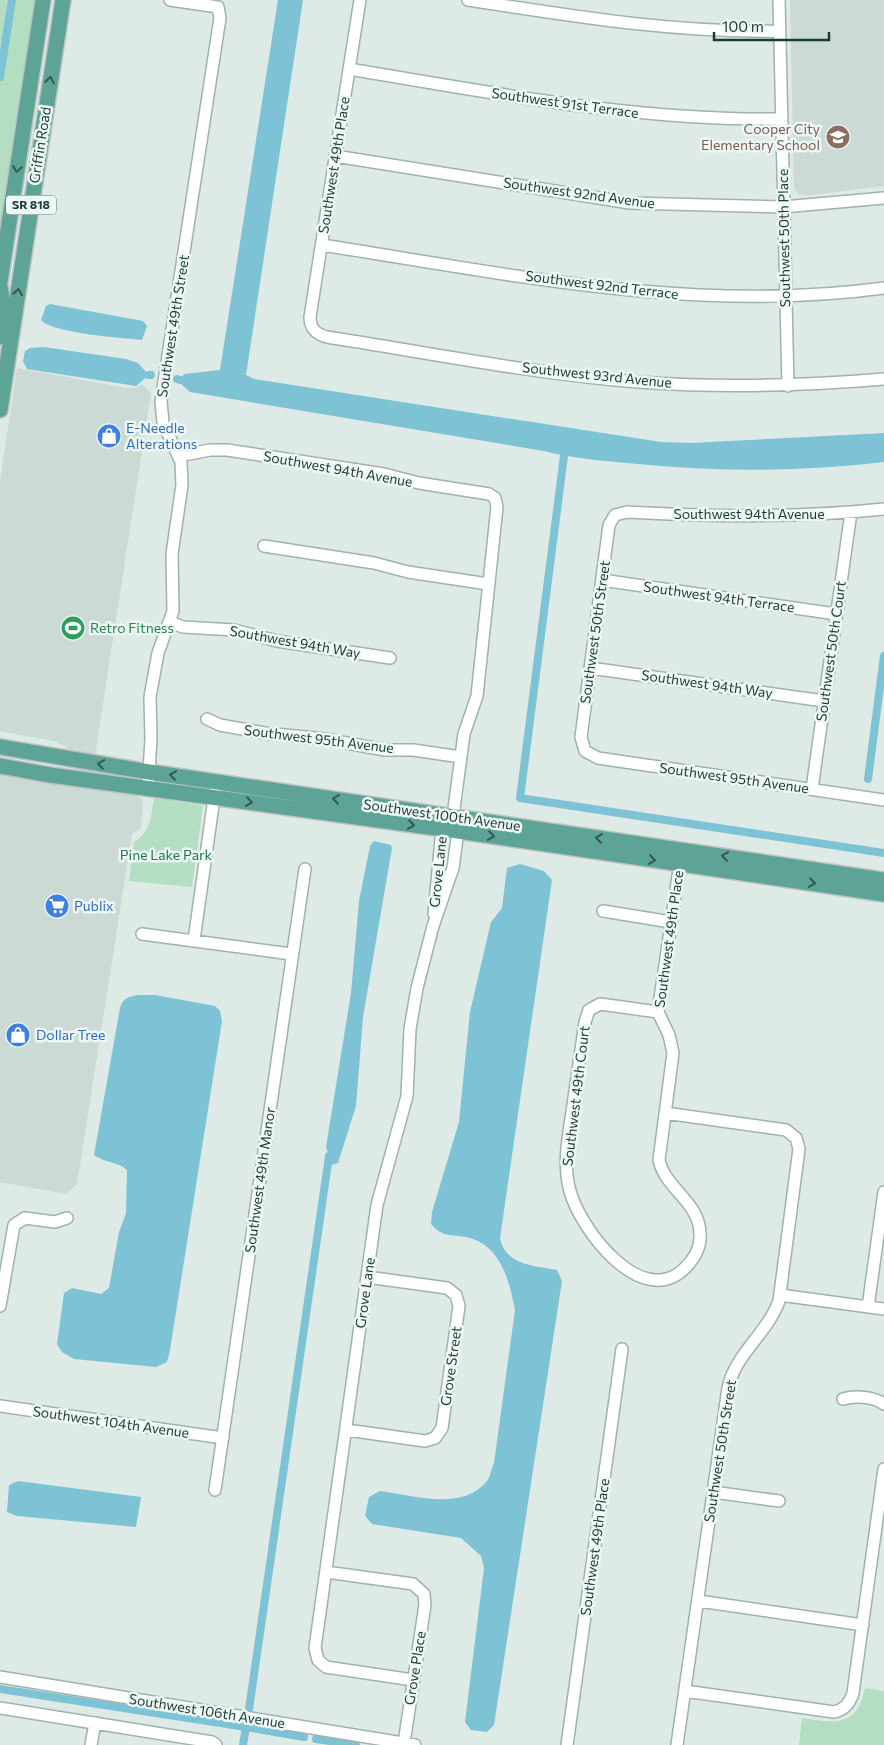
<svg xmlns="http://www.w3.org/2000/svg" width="884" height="1745" font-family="Commissioner,sans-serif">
<rect width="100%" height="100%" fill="#ddeae5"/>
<path fill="#cbdad4" d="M790,0h94v186l-73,9h-12l-5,-6z
M17,368l110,20h9l6,-4 9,9 -56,362 -26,-6 -15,-8 -54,-10v-250z
M0,775l133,20 8,3 2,5 -2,25 -9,6 -55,350 -11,10 -66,-12z"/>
<path fill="#b3dec2" d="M0,0h35l-35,228z
M154,798l49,8 -11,81 -63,-6 5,-39c17,-10 17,-26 20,-44z
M865,1688l19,3v54h-85l3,-27c33,5 55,10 63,-30z"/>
<path fill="#7ec2d6" d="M278,0h25l-57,375 8,4 407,63 30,1 193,-10v29c-82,10 -164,10 -246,2 -32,-3 -63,-5 -94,-13l-354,-59 -11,-10 5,-8 36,-4z
M50,304l93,17 4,5 -5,14c-20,-2 -90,-7 -101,-20l5,-14z
M44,347l82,12 12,4 11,12 -13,11 -109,-17 -4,-8 2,-10 5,-3z
M374,841l17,4 1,3 -29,169 -7,89 -18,57 -6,2 -6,-18 25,-154 8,-92 11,-55z
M520,864l24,7 8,9 -52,358c5,27 34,28 57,32l5,11 -68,444 -7,7 -16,-2 -6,-8 19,-154 -3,-12 -20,-18 -89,-14 -7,-8 4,-19 11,-6c33,4 82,21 107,-10 3,-4 5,-13 7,-18l21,-153c-5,-26 -13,-61 -42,-71 -17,-6 -29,1 -42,-15l1,-12 27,-90 11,-110 21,-90 11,-14 5,-40z
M138,995h17l60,11 5,5 2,10 -52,329 -3,12 -11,5 -82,-8 -12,-7 -5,-8 7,-51 8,-5 29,6 8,-6 10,-56 7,-19 1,-43c-10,-9 -22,-7 -33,-15l26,-147c3,-10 8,-11 18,-13z
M18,1481l123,16 -5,30 -119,-11 -10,-4 2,-27z"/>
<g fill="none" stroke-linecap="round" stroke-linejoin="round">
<path stroke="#7ec2d6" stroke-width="8" d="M0,77l12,-77
M149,375h2
M177,379l3,1
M564,456l-44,342 364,55
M868,779l16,-123
M0,1689l246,38 -3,18
M249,1709l80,-553
M247,1723l-1,4 58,10
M316,1739l40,6"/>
<defs>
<path id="minor" d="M360,0l-50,317c0,12 6,17 17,20 103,16 207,37 311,45 82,6 164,4 246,-3
M468,0c104,16 206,33 311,31
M779,0l9,386
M349,69c144,24 287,52 433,50
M335,156l295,47 153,4 101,-9
M322,245c186,29 373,69 562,43
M179,456l31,-6h17l157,24 35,9 70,11 6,4
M884,509c-85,9 -171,8 -257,3l-12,3 -6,10 -28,212 4,14 13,7 286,42
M264,546l110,17 34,9 80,12
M602,580l234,34
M170,622l13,5 51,3 43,11 113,17
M590,668l234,33
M207,719l13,6 45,8 60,6 60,11h28l48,7
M148,789l3,-50 -1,-42 8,-44 15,-42 -1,-57 10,-69 -1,-23 -18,-39 -2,-22 59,-383 -2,-11 -48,-7
M812,789l39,-277
M603,911l68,11
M434,914l7,-75 2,-10 5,-6
M142,934l149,20
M194,940l21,-149
M658,1012l-58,-8 -11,6 -4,12c-4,28 -8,55 -12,83 -4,28 -11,58 -3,86 10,38 72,120 115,77 9,-9 16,-21 15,-34 0,-32 -35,-45 -41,-74l14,-107 -4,-18 -11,-23 23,-156
M665,1113l121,17 10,8 3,11 -20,152c-12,33 -44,53 -51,87l-51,357
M780,1295l104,14
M0,1306l14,-81 11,-7 30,4 12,-4
M868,1307l16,-115
M843,1399c12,-4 31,-2 41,5
M0,1406l223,32
M347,1430l78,11 10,-3 7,-10 17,-122 -3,-11 -9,-7 -80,-11
M215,1490l90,-621
M713,1492l66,9
M326,1572l87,12 11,10 1,11 -21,138
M699,1601l164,24
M0,1677l415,68
M413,1680l-87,-13 -8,-7 -3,-12 62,-443 30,-109 3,-67 7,-41 16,-62 20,-58 5,-37 -5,-15 11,-82 13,-38 20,-189 -2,-9
M685,1691l149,21c10,-2 16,-9 19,-19l31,-224
M0,1708l212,34 4,3
M91,1745l4,-22
M567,1745l55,-396"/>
<path id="major" d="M0,282l43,-282
M0,286l4,26 -4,25
M0,410l63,-410
M0,747l149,25 735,108
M0,766l50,9 408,56 426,63"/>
</defs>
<use href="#minor" stroke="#a0b2ad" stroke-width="14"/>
<use href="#major" stroke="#bbc4c2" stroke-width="18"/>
<use href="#minor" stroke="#fff" stroke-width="11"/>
<use href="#major" stroke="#5da497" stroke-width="15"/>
</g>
<defs><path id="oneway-chevron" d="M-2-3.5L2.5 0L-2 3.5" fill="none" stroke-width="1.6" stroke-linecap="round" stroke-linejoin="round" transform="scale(1.25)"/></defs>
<g stroke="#305a52">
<use href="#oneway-chevron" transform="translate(50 80) rotate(-81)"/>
<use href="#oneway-chevron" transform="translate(17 169) rotate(99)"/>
<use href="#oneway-chevron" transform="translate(18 292) rotate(-81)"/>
<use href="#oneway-chevron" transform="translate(101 764) rotate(-171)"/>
<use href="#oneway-chevron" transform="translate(173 775) rotate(-172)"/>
<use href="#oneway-chevron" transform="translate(336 799) rotate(-172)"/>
<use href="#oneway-chevron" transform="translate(249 802) rotate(8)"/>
<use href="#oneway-chevron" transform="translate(411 825) rotate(8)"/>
<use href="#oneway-chevron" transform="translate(491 836) rotate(8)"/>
<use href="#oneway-chevron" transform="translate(599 838) rotate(-172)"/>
<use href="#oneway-chevron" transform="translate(725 856) rotate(-172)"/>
<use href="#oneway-chevron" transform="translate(652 860) rotate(8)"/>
<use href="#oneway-chevron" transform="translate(812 883) rotate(9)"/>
</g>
<defs>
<symbol id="school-disc" viewBox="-11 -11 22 22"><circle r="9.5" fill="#8d6e63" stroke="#edf7f3"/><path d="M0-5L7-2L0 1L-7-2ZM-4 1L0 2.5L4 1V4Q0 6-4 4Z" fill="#fff"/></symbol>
<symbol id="shop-disc" viewBox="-11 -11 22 22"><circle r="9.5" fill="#3f7fe0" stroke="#edf7f3"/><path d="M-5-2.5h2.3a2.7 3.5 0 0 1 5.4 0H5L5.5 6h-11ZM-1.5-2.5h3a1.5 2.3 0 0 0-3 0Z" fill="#fff"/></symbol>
<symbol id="stadium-disc" viewBox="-11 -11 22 22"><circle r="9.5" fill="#2e9e5b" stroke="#edf7f3"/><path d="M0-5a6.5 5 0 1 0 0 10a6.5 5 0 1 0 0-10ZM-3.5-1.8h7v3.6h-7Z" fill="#fff"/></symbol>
<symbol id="supermarket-disc" viewBox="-11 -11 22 22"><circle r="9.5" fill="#3f7fe0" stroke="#edf7f3"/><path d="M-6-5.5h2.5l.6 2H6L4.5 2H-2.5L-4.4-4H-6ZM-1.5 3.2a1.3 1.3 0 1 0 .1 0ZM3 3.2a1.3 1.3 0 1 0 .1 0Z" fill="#fff"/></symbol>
</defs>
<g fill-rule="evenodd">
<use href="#school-disc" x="824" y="123" width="28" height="28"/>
<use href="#shop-disc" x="95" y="422" width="28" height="28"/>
<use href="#stadium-disc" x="59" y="614" width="28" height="28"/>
<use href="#supermarket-disc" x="43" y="892" width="28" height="28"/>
<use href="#shop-disc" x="4" y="1021" width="28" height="28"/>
</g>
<g text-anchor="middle" stroke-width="5" stroke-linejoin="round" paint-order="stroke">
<rect fill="#edf7f3" stroke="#5b736e" stroke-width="1" x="6" y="195.5" width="50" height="19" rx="4"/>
<g font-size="12" font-weight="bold" fill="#1d3b35">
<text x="31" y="209">SR 818</text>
</g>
<g font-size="14" fill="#1d3b35" stroke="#edf7f3">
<text transform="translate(565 103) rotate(8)" y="5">Southwest 91st Terrace</text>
<text transform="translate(40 145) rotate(-81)" y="5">Griffin Road</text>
<text transform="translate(334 165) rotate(-81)" y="5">Southwest 49th Place</text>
<text transform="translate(579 193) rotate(8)" y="5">Southwest 92nd Avenue</text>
<text transform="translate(784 238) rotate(-91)" y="5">Southwest 50th Place</text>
<text transform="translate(602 285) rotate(7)" y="5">Southwest 92nd Terrace</text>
<text transform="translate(173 326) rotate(-81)" y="5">Southwest 49th Street</text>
<text transform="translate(597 375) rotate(6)" y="5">Southwest 93rd Avenue</text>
<text transform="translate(338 469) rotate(10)" y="5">Southwest 94th Avenue</text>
<text x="749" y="519">Southwest 94th Avenue</text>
<text transform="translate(719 597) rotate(8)" y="5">Southwest 94th Terrace</text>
<text transform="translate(595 632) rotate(-82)" y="5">Southwest 50th Street</text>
<text transform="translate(295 642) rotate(10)" y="5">Southwest 94th Way</text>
<text transform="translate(831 651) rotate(-82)" y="5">Southwest 50th Court</text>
<text transform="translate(707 684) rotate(8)" y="5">Southwest 94th Way</text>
<text transform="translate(319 739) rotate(7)" y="5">Southwest 95th Avenue</text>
<text transform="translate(734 778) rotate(8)" y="5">Southwest 95th Avenue</text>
<text transform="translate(442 815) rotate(8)" y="5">Southwest 100th Avenue</text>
<text transform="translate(438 872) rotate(-84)" y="5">Grove Lane</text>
<text transform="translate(669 939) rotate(-82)" y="5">Southwest 49th Place</text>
<text transform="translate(576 1096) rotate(-83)" y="5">Southwest 49th Court</text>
<text transform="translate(260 1180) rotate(-82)" y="5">Southwest 49th Manor</text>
<text transform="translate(365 1293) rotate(-82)" y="5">Grove Lane</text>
<text transform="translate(451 1366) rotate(-82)" y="5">Grove Street</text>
<text transform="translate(111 1422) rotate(8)" y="5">Southwest 104th Avenue</text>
<text transform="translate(720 1451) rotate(-81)" y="5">Southwest 50th Street</text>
<text transform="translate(595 1547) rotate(-82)" y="5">Southwest 49th Place</text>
<text transform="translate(415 1668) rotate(-81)" y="5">Grove Place</text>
<text transform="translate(207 1711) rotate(9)" y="5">Southwest 106th Avenue</text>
</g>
<g font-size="14" fill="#785e54" stroke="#edf7f3" text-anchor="end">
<text x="820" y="134">Cooper City<tspan x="820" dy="16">Elementary School</tspan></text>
</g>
<g font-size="14" fill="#366cbe" stroke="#edf7f3" text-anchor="start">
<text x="126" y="433">E-Needle<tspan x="126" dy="16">Alterations</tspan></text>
<text x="74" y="911">Publix</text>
<text x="36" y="1040">Dollar Tree</text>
</g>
<g font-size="14" fill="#27864d" stroke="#edf7f3" text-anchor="start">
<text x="90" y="633">Retro Fitness</text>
</g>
<g font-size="14" fill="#247549" stroke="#edf7f3">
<text x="166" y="860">Pine Lake Park</text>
</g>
</g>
<path d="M714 32v8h115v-8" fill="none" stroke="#1d3b35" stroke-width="2.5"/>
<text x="722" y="32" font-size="15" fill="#1d3b35" stroke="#edf7f3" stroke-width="4" paint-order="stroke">100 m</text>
</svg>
